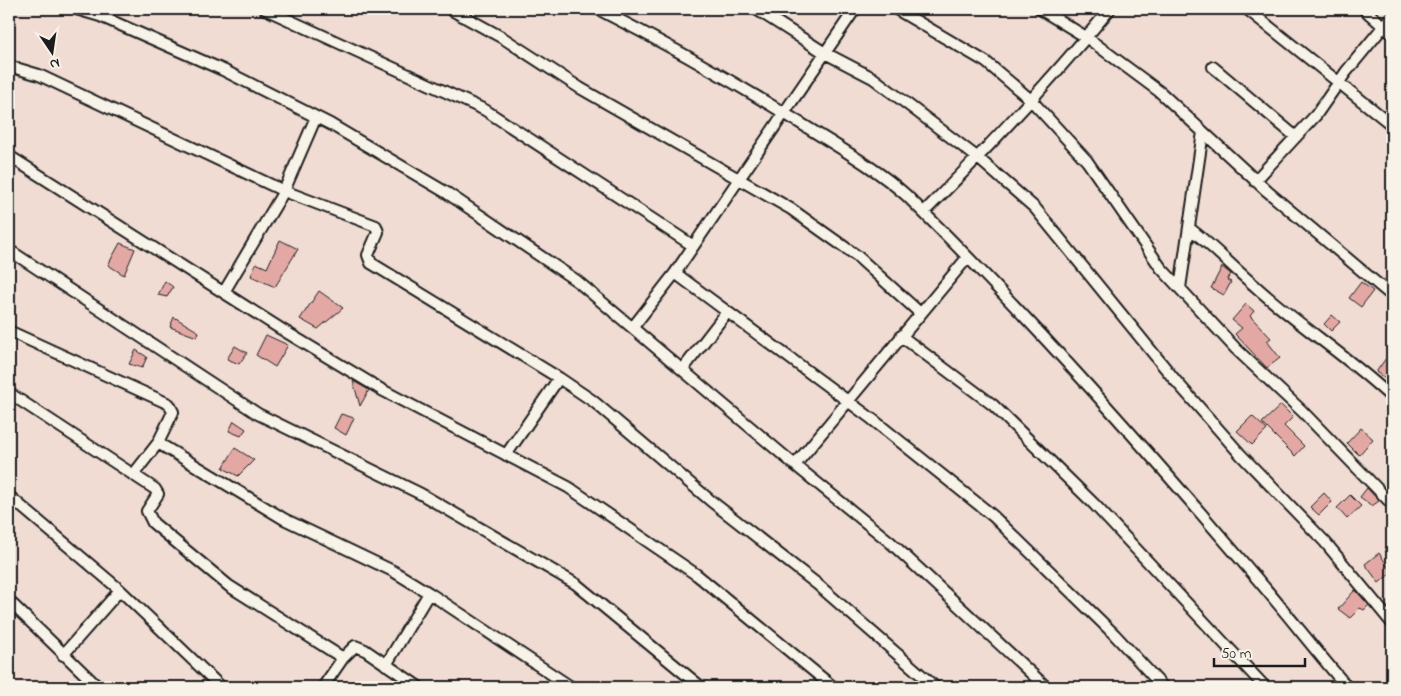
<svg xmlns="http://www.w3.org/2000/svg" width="1401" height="696" font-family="'Indie Flower',sans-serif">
<rect width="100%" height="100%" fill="#f1dcd4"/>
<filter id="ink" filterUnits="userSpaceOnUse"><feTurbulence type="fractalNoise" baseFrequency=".02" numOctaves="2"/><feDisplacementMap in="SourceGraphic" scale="10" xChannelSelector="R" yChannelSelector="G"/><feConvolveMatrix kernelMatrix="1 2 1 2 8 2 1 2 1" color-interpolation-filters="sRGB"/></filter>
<g filter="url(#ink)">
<path fill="#e3a8a4" stroke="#1c1c1c" d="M280,240l18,9 -23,38 -24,-11 5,-13 11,5z
M120,243l15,6 -11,26 -16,-10z
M1222,267l9,7 -4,6 4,2 -7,13 -13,-7z
M165,281l8,6 -6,10 -9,-2z
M1361,282l12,9 -12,16 -12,-9z
M319,291l24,17 -25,21 -18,-10z
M1246,304l8,7 -4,5 21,22 -4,3 13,17 -13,10 -32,-34 7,-6 -10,-8z
M1332,315l8,7 -9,9 -7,-7z
M174,317l25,15 -2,5 -27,-10z
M266,335l22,10 -13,22 -19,-12z
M235,346l12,7 -8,11 -12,-5z
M136,350l11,7 -5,11 -13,-4z
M1392,350v34l-16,-12z
M353,381l16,9 -9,16z
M1281,405l12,12 -9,9 20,20 -9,10 -33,-33z
M341,414l13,4 -8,17 -12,-7z
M1252,416l15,14 -15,15 -15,-14z
M234,421l12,8 -5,7 -12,-5z
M1361,428l12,11 -14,16 -12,-12z
M235,448l19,12 -16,16 -15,-8z
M1367,488l12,13 -7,5 -12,-9z
M1324,493l8,9 -13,13 -9,-8z
M1350,495l11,11 -14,13 -10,-11z
M1379,553l13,19 -13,11 -14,-19z
M1355,590l14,15 -5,5 -4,-2 -10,10 -12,-9z"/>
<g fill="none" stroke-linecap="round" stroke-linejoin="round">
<defs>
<path id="minor" d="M76,9l24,7 123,54 107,54 117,69 130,88 218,184 95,77 156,145
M265,9l220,101 207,135
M450,9l53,29 77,50 211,121 66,47 63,57
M598,9c73,37 145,78 215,122 32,20 65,39 93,64 122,120 236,249 347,379 32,37 62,76 94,113
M756,9l69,44 48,25 105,80 57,50 140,172 66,75 84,87 67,81
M896,9l90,53 45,38 56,61 74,107 75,81 66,62 90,93
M1040,9l46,28 74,55 107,99 125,105
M1247,9l145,116
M1364,9l28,25
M9,66l30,9 245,116 92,35 2,6 -10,23 3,8 188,115 34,23 118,100 106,83 118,103
M1213,67l83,70
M9,156l272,173 101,61 186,97 129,88 136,112
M1255,181l61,-66 30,-43 46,-56
M924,212c65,-65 127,-132 186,-203
M1189,228c24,18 43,39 66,58 44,40 94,71 137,112
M9,250l249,164 163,80 155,90 125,103
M675,273l197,146 121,97 121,118 49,53
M1180,288l23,-156
M224,292l60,-101 32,-74
M633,327l42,-54 180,-264
M9,331l160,73 4,8 -15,31
M901,336l92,69 101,99 171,183
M683,369l44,-57
M9,393l146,96 3,5 -11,17 6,12 76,63 114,72
M506,455l53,-77
M795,465l172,-207
M133,475l25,-32 126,76 109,52 36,22 142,94
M9,496l111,94 101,97
M9,601l89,86
M63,655l57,-65
M386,665l43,-72
M323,687l20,-29 12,-12 10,4 54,37"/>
</defs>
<use href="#minor" stroke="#1c1c1c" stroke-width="14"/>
<use href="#minor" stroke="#f7f3e8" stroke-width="10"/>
</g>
</g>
<rect width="1401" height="696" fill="none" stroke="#f7f3e8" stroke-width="30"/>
<rect x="15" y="15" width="1371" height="666" fill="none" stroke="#1c1c1c" stroke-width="2" filter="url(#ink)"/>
<g transform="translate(52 52) rotate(167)" stroke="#f7f3e8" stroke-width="4" paint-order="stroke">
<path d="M0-4L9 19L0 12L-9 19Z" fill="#1c1c1c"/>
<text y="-8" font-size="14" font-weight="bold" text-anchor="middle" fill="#1c1c1c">N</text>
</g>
<path d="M1214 658v8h91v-8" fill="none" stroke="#1c1c1c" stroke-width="2.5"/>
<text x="1221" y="658" font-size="15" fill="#1c1c1c" stroke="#f7f3e8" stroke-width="4" paint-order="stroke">50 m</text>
</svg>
